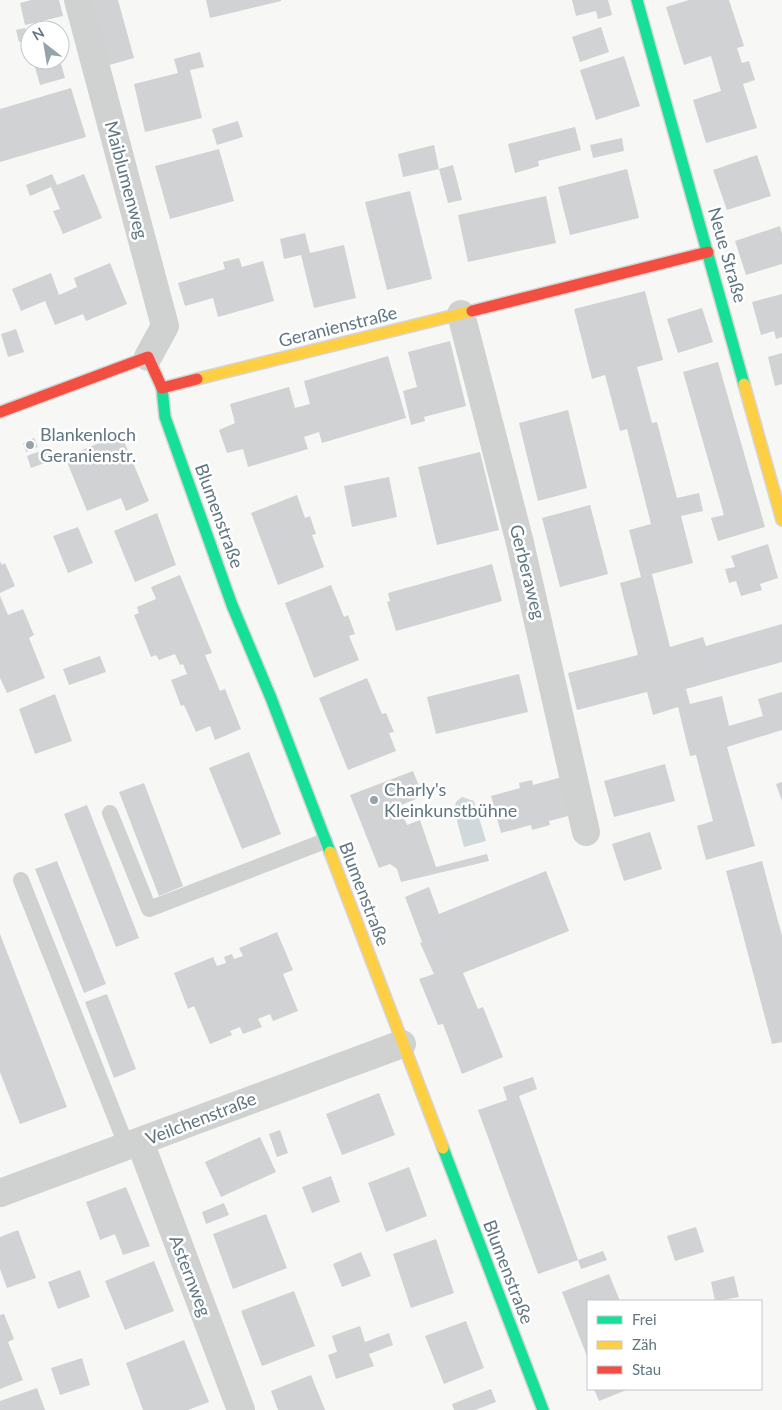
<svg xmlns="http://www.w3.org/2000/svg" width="782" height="1410" font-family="Lato,sans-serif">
<rect width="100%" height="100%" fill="#f7f7f6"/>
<path fill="#cfd8db" d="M462,797l12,4 12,40 -22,6 -10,-37 2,-8z"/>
<path fill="#d0d2d3" d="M31,0h28l4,16 -38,9 -5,-22z
M88,0h30l16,58 -28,8z
M206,0h75v1l-71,17z
M572,0h36l4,15 -14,4 -2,-8 -20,5z
M689,0h40l15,46 -7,2 5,15 7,-2 6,19 -12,4 14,44 -51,15 -13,-43 28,-9 -10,-35 -27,9 -18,-58z
M51,24l1,6h-22v-1z
M601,27l8,25 -29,10 -8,-25z
M25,28l1,2 4,-1v15l-2,-4 -9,2 -3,-12z
M200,52l4,15 -14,3 12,48 -57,14 -11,-48 44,-11 -4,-14z
M624,56l16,50 -44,14 -16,-50z
M33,60h27l5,18 -25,7z
M71,88l15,49 -86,25v-53z
M238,121l5,16 -26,8 -5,-16z
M575,127l6,23 -43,11 1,5 -24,7 -7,-29z
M622,138l2,13 -31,7 -3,-13z
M434,145l5,24 14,-4 9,35 -14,3 -9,-34 -36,8 -5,-23z
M219,149l15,52 -64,18 -15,-53z
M757,155l14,41 -44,14 -14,-40z
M627,169l12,49 -69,17 -12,-48z
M52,174l5,11 27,-11 18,44 -39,16 -10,-23 7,-2 -9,-22 -21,9 -4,-11z
M410,191l22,88 -45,11 -22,-88z
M546,196l10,47 -88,19 -10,-47z
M780,226l2,8v30l-36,11 -11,-34z
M305,233l5,20 34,-8 12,53 -42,10 -13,-53 -17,4 -4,-20z
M239,258l3,9 21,-6 11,40 -56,16 -5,-19 -28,8 -7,-23 47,-14 -2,-7z
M110,263l17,41 -41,17 -3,-7 -28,11 -10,-24 -24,10 -9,-22 39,-16 8,22 18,-8 -3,-9z
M645,291l18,69 -26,7 15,56 5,-1 20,76 22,-5 4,18 -22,5 12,47 -41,11 18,73 33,-10 3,9 76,-22v38l-96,27 4,15 32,-8 7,30 34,-10 -5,-17 24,-7v38l-55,17 28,99 -49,14 -9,-34 16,-5 -17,-66 -6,1 -12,-49 -25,8 -6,-23 -70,18 -9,-37 70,-18 -18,-72 21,-6 -12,-47 22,-6 -24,-95 -7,2 -15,-56 -13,4 -18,-70z
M782,294v43l-6,2 -2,-8 -13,4 -9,-33z
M702,308l11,34 -35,11 -11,-34z
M16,329l8,23 -16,5 -7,-23z
M450,341l16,65 -42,11 1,4 -14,4 -8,-34 14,-4 -9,-35z
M782,353v31l-7,2 -7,-29z
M388,356l18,62 -84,25 -3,-11 -15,5 4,12 -60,18 -5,-18 -16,4 -8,-23 16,-7 -5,-19 59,-17 6,21 15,-4 -6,-23z
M718,362l47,165 -47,14 -7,-23 13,-3 -41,-143z
M568,410l19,78 -49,13 -19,-78z
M121,434l28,67 -23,10 -5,-13 -34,13 -22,-54z
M34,438l4,9 -12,5 -3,-9z
M48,448l5,12 -22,8 -4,-12z
M480,452l19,78 -62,15 -19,-78z
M389,477l8,40 -45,10 -8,-41z
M297,495l8,23 5,-2 6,18 -4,1 12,32 -46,18 -27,-72z
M590,505l18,69 -48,13 -18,-69z
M157,513l19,52 -41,17 -21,-51z
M78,527l15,36 -25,10 -15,-37z
M768,544l10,34 -18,6 2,6 -21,6 -5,-15 -7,2 -4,-14 10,-2 -4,-11z
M0,561l2,4 3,-2 10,23 -15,7z
M492,564l10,37 -106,30 -9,-29 3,-1 -2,-8z
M180,575l32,78 -7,2 15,36 5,-2 16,40 -26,11 -5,-14 -14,6 -12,-27 -3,1 -10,-26 16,-6 -4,-10 -3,1 -5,-11 -16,6 -3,-5 -5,2 -17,-42 5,-2 -2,-6 19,-8 -5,-12z
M331,585l13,32 4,-2 7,19 -6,2 10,24 -45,18 -29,-75z
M0,596l8,19 15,-6 11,26 -5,3 16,40 -38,15 -7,-15z
M100,656l6,16 -37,13 -6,-16z
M519,674l9,38 -92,22 -9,-37z
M367,678l15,36 4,-1 8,19 -5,1 7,18 -48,19 -29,-72z
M55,694l17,47 -37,13 -16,-45z
M249,752l32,82 -39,15 -33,-81z
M665,764l10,37 -61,16 -10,-36z
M413,771l10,25 -24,10 8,19 13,-5 16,47 51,-13 2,7 -88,21 -4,-13 -7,-5 -11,4 -29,-73z
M562,777l10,38 -23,6 1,4 -18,5 -1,-5 -30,8 -10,-37 29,-8 -1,-5 13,-3 1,5z
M782,782v19l-6,-17z
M144,783l39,103 -24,10 -40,-104z
M87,805l52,133 -23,9 -52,-133z
M650,832l12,37 -38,12 -12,-37z
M57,861l49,123 -22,9 -49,-124z
M762,861l20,75v106l-10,2 -46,-173z
M546,871l23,60 -106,42 15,36 5,-2 20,50 -41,17 -19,-50 -5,1 -19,-46 15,-5 -14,-31 2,-1 -17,-45 24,-10 10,27z
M277,932l16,38 -10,4 15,37 -25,10 -3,-7 -12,5 4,8 -19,7 -3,-7 -10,4 2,4 -22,9 -16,-38 -6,3 -14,-36 39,-16 4,9 9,-3 -2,-6 8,-3 2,5 9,-3 -4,-8z
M0,934l67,173 -47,17 -20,-52z
M107,994l29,75 -22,9 -29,-76z
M533,1077l4,12 -18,7 59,164 -40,14 -60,-164 29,-10 -4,-13z
M379,1093l16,42 -53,20 -16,-41z
M280,1130l8,23 -11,4 -8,-23z
M260,1137l16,35 -55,25 -16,-35z
M409,1167l18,49 -41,16 -18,-49z
M331,1176l9,26 -28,11 -10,-26z
M126,1187l24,59 -27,9 -8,-21 -15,6 -14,-38z
M224,1203l5,12 -23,9 -4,-12z
M266,1214l21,54 -54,21 -20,-55z
M696,1227l8,25 -29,9 -8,-25z
M18,1230l18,48 -29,10 -7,-19v-32z
M436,1239l18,54 -43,15 -18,-54z
M603,1251l4,9 -26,9 -3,-9z
M361,1252l10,24 -29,11 -9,-23z
M154,1261l20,50 -49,19 -20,-49z
M80,1270l10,27 -32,12 -10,-27z
M609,1274l11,27h-32v58l-26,-67z
M734,1276l5,21 -24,4 -4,-19z
M294,1291l21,55 -53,20 -21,-55z
M4,1314l10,25 -6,3 15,38 -23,9v-74z
M466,1321l18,47 -40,16 -19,-48z
M360,1326l5,16 24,-9 4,12 -24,9 5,12 -38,13 -8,-24 9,-3 -5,-16z
M184,1340l25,62 -21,8h-45l-17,-47z
M82,1358l8,27 -30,10 -9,-27z
M311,1375l14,35h-47l-7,-19z
M37,1388l8,22h-45v-9z
M491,1389l5,13 -21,8h-21l-2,-6z
M594,1389h35l-30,12z"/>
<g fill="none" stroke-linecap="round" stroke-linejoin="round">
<defs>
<path id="fast" d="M637,0l107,384
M162,388l3,29 67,188 39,93 59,154
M443,1148l100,262"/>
<path id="slow" d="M197,379l275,-68
M744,384l38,136
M330,852l113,296"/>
<path id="jam" d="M472,311l236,-59
M0,412l148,-55 14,31 35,-9"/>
</defs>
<use href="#fast" stroke="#d4d5d5" stroke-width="14"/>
<use href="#slow" stroke="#d4d5d5" stroke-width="14"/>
<use href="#jam" stroke="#d4d5d5" stroke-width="14"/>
<path stroke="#d0d1d1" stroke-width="16" d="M110,813l39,96 176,-68
M21,880l106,267"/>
<path stroke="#d0d1d1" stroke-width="28" d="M78,0l87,326 -17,31
M461,314l59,229 66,289
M140,1142l101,268
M0,1193l402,-149"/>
<use href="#fast" stroke="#16e098" stroke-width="11"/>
<use href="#slow" stroke="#ffcf43" stroke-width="11"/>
<use href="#jam" stroke="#f24e42" stroke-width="11"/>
</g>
<g fill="#95a3ab" stroke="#fff" stroke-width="2">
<circle cx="30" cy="445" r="5"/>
<circle cx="374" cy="800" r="5"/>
</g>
<g text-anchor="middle" stroke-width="5" stroke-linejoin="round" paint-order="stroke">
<g font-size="18" fill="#607683" stroke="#fff">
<text transform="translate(126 180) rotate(75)" y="6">Maiblumenweg</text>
<text transform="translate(727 255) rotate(74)" y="6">Neue Straße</text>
<text transform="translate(338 327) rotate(-14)" y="6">Geranienstraße</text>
<text transform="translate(219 516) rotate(70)" y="6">Blumenstraße</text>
<text transform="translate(527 572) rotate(76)" y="6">Gerberaweg</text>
<text transform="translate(364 894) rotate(69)" y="6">Blumenstraße</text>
<text transform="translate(201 1119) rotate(-21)" y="6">Veilchenstraße</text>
<text transform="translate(508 1272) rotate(69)" y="6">Blumenstraße</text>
<text transform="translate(190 1276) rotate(69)" y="6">Asternweg</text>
</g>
<g font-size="18" fill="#607683" stroke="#fff" text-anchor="start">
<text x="40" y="441">Blankenloch<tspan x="40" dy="21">Geranienstr.</tspan></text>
<text x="384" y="796">Charly's<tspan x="384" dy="21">Kleinkunstbühne</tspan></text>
</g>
</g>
<rect x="587" y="1300" width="175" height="90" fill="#ffffff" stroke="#bfc8cd"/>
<rect x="597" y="1316" width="25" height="8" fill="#16e098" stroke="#bfc8cd"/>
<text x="632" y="1325" font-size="15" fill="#607683">Frei</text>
<rect x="597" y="1341" width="25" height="8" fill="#ffcf43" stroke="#bfc8cd"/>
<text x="632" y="1350" font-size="15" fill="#607683">Zäh</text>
<rect x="597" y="1366" width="25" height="8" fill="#f24e42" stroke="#bfc8cd"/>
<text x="632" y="1375" font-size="15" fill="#607683">Stau</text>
<g transform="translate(45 45) rotate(329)"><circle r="24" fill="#ffffff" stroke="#bfc8cd"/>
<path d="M0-4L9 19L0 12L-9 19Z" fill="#95a3ab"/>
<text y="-8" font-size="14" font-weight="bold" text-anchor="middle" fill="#607683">N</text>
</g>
</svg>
